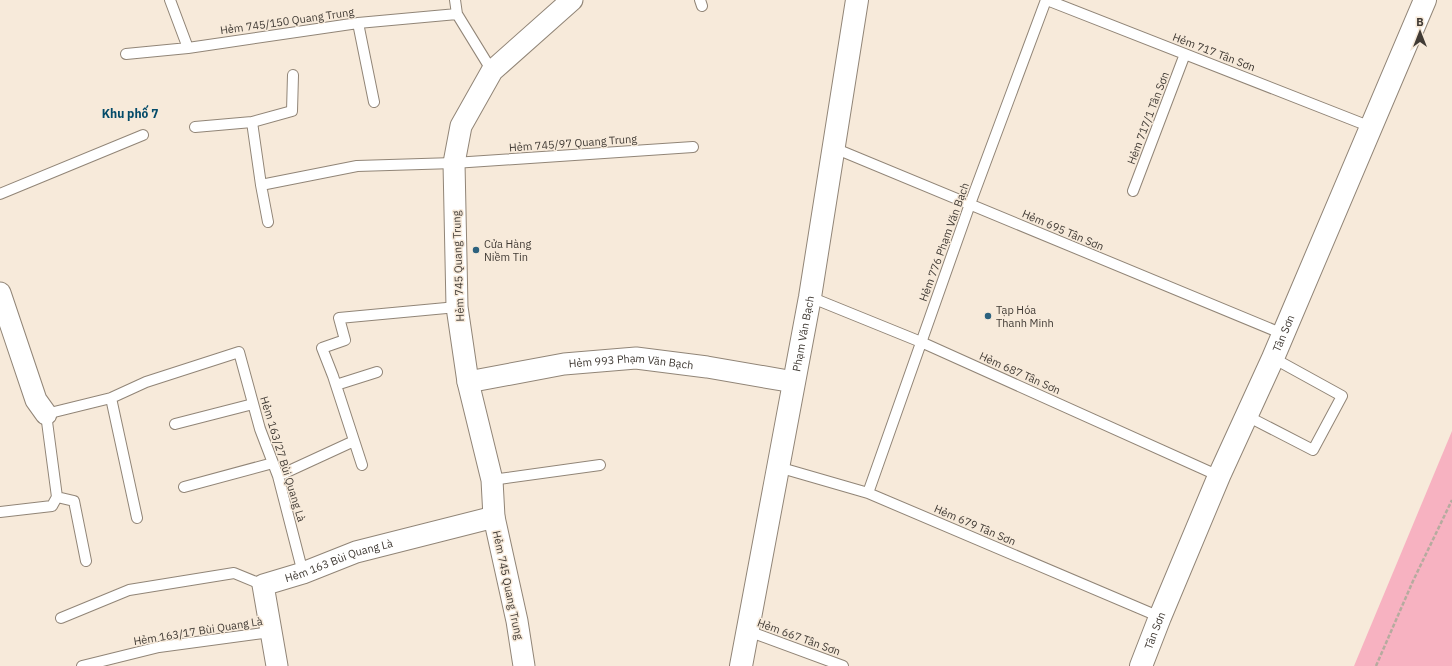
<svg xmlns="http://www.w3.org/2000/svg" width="1452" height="666" font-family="'IBM Plex Sans',sans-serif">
<rect width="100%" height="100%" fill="#f7eada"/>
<path fill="#f7b2c1" d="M1452,431v235h-98z"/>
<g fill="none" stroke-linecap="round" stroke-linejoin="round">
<defs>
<path id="lane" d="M170,0l18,48
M455,0l2,14
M700,0l2,6
M1047,0l324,127
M358,23l16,79
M126,54l62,-6 170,-25 99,-9 35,57
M252,122l9,63 96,-19 97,-3 239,-16
M195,127l57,-5 40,-11 1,-36
M834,148l449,186
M261,185l7,37
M1133,191l52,-137
M0,194l143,-59
M810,297l111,45 298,134
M336,385l41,-13
M111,398l26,120
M1247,416l66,34 29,-54 -69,-38
M175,424l78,-20
M362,465l-29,-89 -11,-28 23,-8 -6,-22 118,-11
M778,467l90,26 292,124
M278,476l76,-35
M492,480l108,-15
M184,487l89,-24
M868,493l102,-289 76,-204
M57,497l-11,-83 65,-16 35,-16 93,-30 21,77 18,47 25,97
M57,497l17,4 12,60
M0,512l52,-6 5,-9
M61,618l68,-28 105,-17 29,12
M748,631l95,35
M82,666l77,-19 112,-15"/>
<g id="street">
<path d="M0,293l36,107 10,14"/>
<path id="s1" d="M468,382l96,-18 72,-6 71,9 87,15"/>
<path id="s2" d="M277,666l-14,-81 40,-12 53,-21 138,-35"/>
<path d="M524,666l-7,-45 -23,-104 -2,-37 -24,-98 -11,-75 -3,-144 7,-37 31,-55 80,-71"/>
</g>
<g id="secondary">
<path id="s3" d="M741,666l69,-369 47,-297"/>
<path id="s4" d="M1141,666l19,-49 59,-141 54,-118 152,-358"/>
</g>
</defs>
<use href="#lane" stroke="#918577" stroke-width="12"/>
<use href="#street" stroke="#918577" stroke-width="23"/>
<use href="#secondary" stroke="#918577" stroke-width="24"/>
<path stroke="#b6ab9f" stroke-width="2.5" stroke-dasharray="4 2" stroke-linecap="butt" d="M1376,666l37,-85 39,-81"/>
<use href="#lane" stroke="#fff" stroke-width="10"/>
<use href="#street" stroke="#fff" stroke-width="21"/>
<use href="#secondary" stroke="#fff" stroke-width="22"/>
</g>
<g fill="#2d627e" stroke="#f7eada" stroke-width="1.5">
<circle cx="476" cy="250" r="4"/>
<circle cx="988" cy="316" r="4"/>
</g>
<g text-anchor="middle" stroke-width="3" stroke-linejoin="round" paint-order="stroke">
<g font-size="11" fill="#413b35" stroke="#f7eada">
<text transform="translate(287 21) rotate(-8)" y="4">Hẻm 745/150 Quang Trung</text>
<text transform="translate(1214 52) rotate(21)" y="4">Hẻm 717 Tân Sơn</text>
<text transform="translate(1148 118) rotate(-69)" y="4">Hẻm 717/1 Tân Sơn</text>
<text transform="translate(573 143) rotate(-4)" y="4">Hẻm 745/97 Quang Trung</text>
<text transform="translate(1063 230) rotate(23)" y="4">Hẻm 695 Tân Sơn</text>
<text transform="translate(944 242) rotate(-70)" y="4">Hẻm 776 Phạm Văn Bạch</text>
<text transform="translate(458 266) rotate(-92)" y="4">Hẻm 745 Quang Trung</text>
<text dy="4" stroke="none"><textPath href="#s4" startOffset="362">Tân Sơn</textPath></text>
<text dy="4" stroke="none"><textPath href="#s3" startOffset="338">Phạm Văn Bạch</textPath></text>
<text dy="4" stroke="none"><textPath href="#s1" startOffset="165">Hẻm 993 Phạm Văn Bạch</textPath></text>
<text transform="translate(1020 373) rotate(24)" y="4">Hẻm 687 Tân Sơn</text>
<text transform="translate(283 459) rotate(73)" y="4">Hẻm 163/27 Bùi Quang Là</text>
<text transform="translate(975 525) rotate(23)" y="4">Hẻm 679 Tân Sơn</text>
<text dy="4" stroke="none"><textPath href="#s2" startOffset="162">Hẻm 163 Bùi Quang Là</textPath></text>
<text transform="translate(508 585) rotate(78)" y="4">Hẻm 745 Quang Trung</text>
<text transform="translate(198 631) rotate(-9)" y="4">Hẻm 163/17 Bùi Quang Là</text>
<text dy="4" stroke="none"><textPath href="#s4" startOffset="38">Tân Sơn</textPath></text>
<text transform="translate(799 637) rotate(20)" y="4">Hẻm 667 Tân Sơn</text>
</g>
<g font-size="11" fill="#413b35" stroke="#f7eada" text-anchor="start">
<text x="484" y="248">Cửa Hàng<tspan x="484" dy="13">Niềm Tin</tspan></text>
<text x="996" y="314">Tạp Hóa<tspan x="996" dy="13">Thanh Minh</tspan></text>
</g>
<g font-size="12" font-weight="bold" fill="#044b69" stroke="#f7eada">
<text x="130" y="118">Khu phố 7</text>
</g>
</g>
<g transform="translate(1420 32)" stroke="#f7eada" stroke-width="3" paint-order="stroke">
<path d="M0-3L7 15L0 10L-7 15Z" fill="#413b35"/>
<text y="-6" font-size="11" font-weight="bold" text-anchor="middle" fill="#413b35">B</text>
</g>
</svg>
